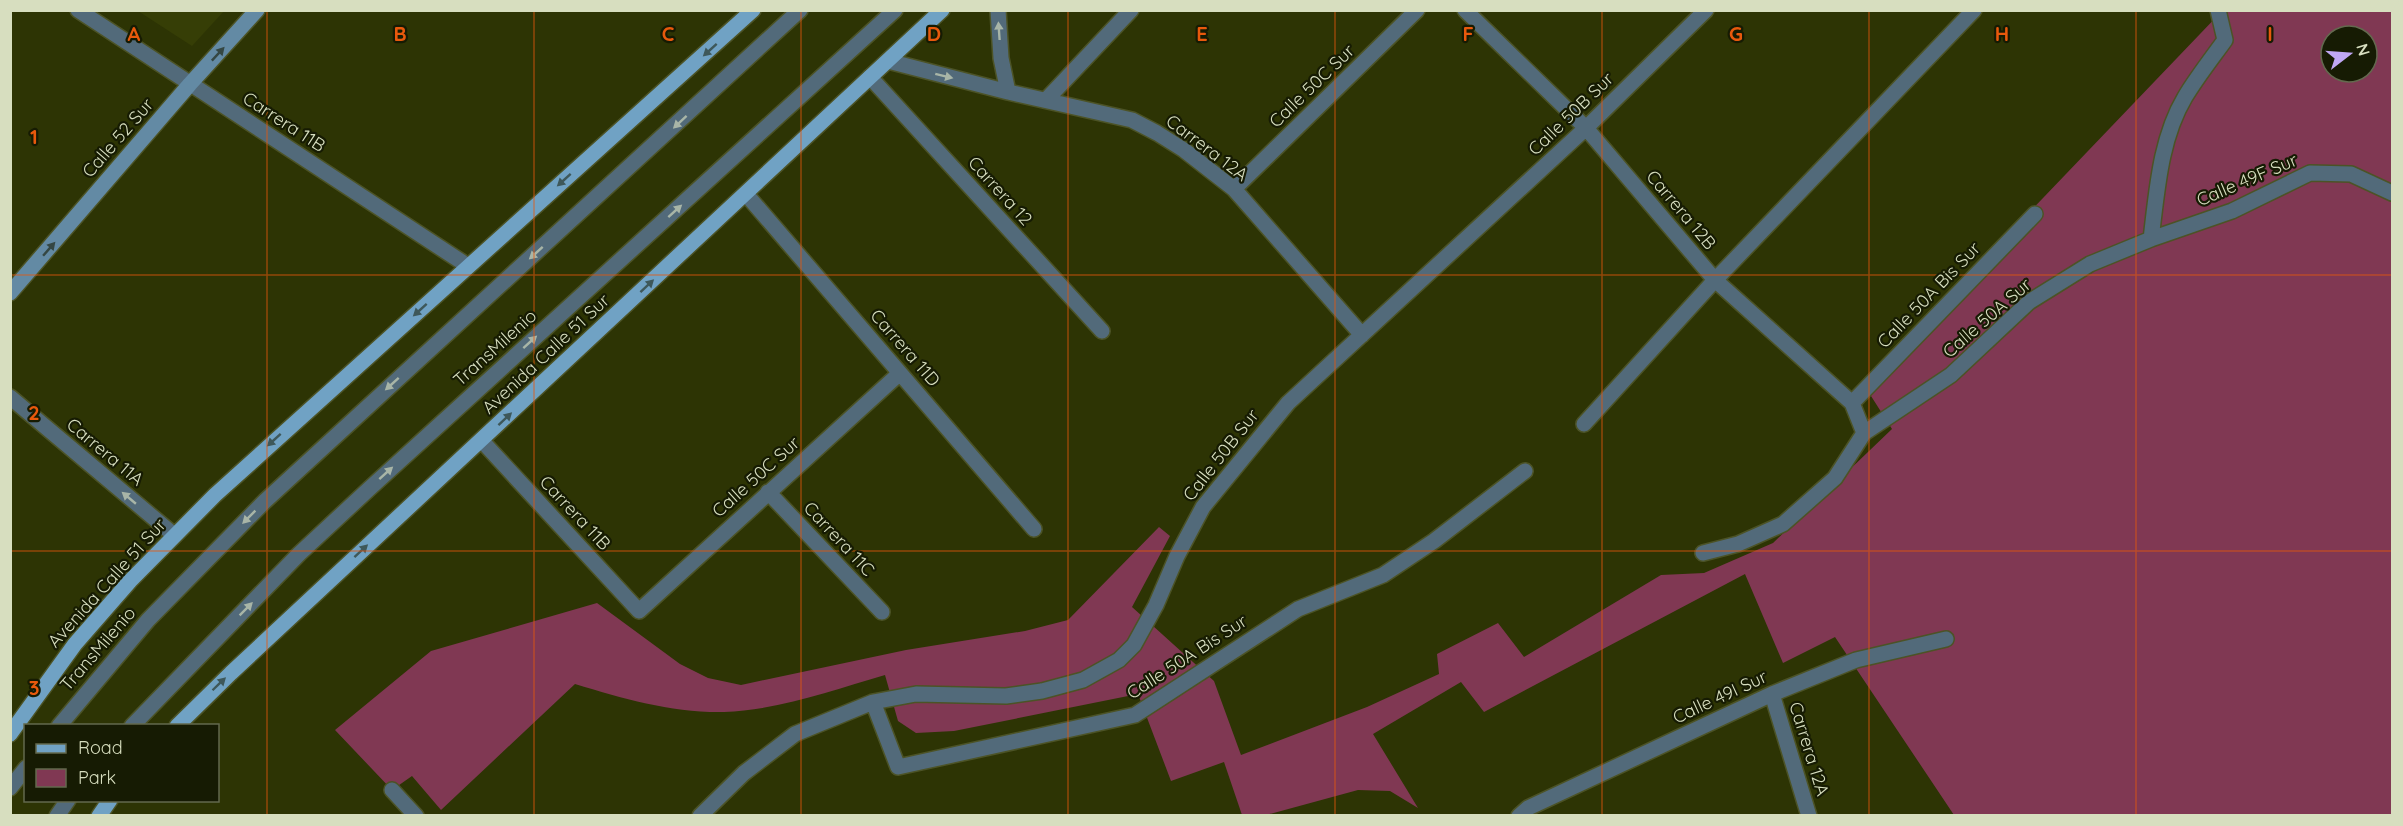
<svg xmlns="http://www.w3.org/2000/svg" width="2403" height="826" font-family="Quicksand,sans-serif">
<rect width="100%" height="100%" fill="#2d3404"/>
<path fill="#363e06" d="M138,11h86l-32,35z"/>
<path fill="#803853" fill-rule="evenodd" d="M2222,11h170v804h-438l-119,-178 -52,26 -38,-89 -261,138 -23,-30 -88,52 45,74 -28,-17 -32,-1 -92,25h-24l-18,-53 -53,19 -33,-87 -184,37 -38,2 -18,-12 -13,-46c-52,15 -106,35 -161,37 -51,1 -100,-13 -149,-28l-134,126 -29,-34 -20,14 -57,-60 96,-79 166,-48 83,61 28,14 33,7 165,-35 119,-19 43,-11 91,-93 11,9 -38,71 82,74 27,74 126,-48 72,-33 -2,-20 61,-31 26,34 137,-82 43,-2 69,-30 119,-114 -28,-44zM2331,36h36v36h-36z"/>
<g fill="none" stroke-linecap="round" stroke-linejoin="round">
<defs>
<path id="lane" d="M59,726l89,-106 117,-119 535,-491
M132,726l167,-172 71,-66 525,-478
M10,788l16,-20
M57,816l11,-16"/>
<path id="street" d="M78,10l390,256
M998,10l3,48 7,34
M1465,10l121,118 129,152 137,123 12,30
M888,61l120,31 124,28 25,13 27,17 50,39 128,146
M870,77l232,254
M1046,100l85,-90
M1234,189l183,-179
M746,194l288,335
M2151,239l81,-28 78,-38 41,1 41,19
M10,397l164,138
M1852,403l183,-189
M1584,424l131,-144 259,-270
M482,441l157,170 261,-238
M768,492l114,120
M1703,553l35,-9 45,-20 52,-46 29,-45 87,-58 78,-73 61,-38 61,-25c6,-48 9,-100 34,-142 12,-20 27,-39 40,-57l-7,-30
M1772,694l37,122
M873,702l25,65 237,-52 163,-106 85,-34 51,-34 91,-70
M392,790l24,26
M700,816l44,-43 51,-39 78,-32 43,-8 90,2 36,-5 41,-11 36,-20 15,-15 22,-40 21,-49 26,-49 85,-104 298,-275 120,-118
M1519,816l9,-8 244,-114 84,-34 90,-21"/>
<path id="secondary" d="M10,293l180,-209 67,-74"/>
<path id="primary" d="M177,726l54,-53 711,-663
M10,734l65,-90 55,-63 85,-86 538,-485
M99,816l11,-16"/>
</defs>
<use href="#lane" stroke="#4c5326" stroke-width="18"/>
<use href="#street" stroke="#4c5326" stroke-width="18"/>
<use href="#secondary" stroke="#4c5326" stroke-width="18"/>
<use href="#primary" stroke="#4c5326" stroke-width="18"/>
<use href="#lane" stroke="#526a7a" stroke-width="15"/>
<use href="#street" stroke="#526a7a" stroke-width="15"/>
<use href="#secondary" stroke="#638aa4" stroke-width="15"/>
<use href="#primary" stroke="#70a2c4" stroke-width="15"/>
</g>
<defs><path id="oneway-solid" d="M-6-.8H1V-3.2L6.5 0L1 3.2V.8H-6Z" transform="scale(1.5)"/></defs>
<g fill="#a8b5a7">
<use href="#oneway-solid" transform="translate(999 31) rotate(-94)"/>
<use href="#oneway-solid" transform="translate(944 76) rotate(14)"/>
<use href="#oneway-solid" transform="translate(680 122) rotate(137)"/>
<use href="#oneway-solid" transform="translate(675 211) rotate(-42)"/>
<use href="#oneway-solid" transform="translate(536 253) rotate(138)"/>
<use href="#oneway-solid" transform="translate(530 342) rotate(-42)"/>
<use href="#oneway-solid" transform="translate(392 384) rotate(138)"/>
<use href="#oneway-solid" transform="translate(386 473) rotate(-42)"/>
<use href="#oneway-solid" transform="translate(129 498) rotate(-140)"/>
<use href="#oneway-solid" transform="translate(249 517) rotate(135)"/>
<use href="#oneway-solid" transform="translate(246 609) rotate(-45)"/>
</g>
<g fill="#3e585a">
<use href="#oneway-solid" transform="translate(710 50) rotate(138)"/>
<use href="#oneway-solid" transform="translate(564 180) rotate(138)"/>
<use href="#oneway-solid" transform="translate(647 286) rotate(-43)"/>
<use href="#oneway-solid" transform="translate(420 310) rotate(138)"/>
<use href="#oneway-solid" transform="translate(505 419) rotate(-43)"/>
<use href="#oneway-solid" transform="translate(274 440) rotate(138)"/>
<use href="#oneway-solid" transform="translate(361 551) rotate(-43)"/>
<use href="#oneway-solid" transform="translate(219 684) rotate(-44)"/>
</g>
<g fill="#354743">
<use href="#oneway-solid" transform="translate(218 54) rotate(-47)"/>
<use href="#oneway-solid" transform="translate(49 249) rotate(-49)"/>
</g>
<path fill="none" stroke="#e8590c" stroke-width="1.5" stroke-opacity="0.55" d="M267,10v806M534,10v806M801,10v806M1068,10v806M1335,10v806M1602,10v806M1869,10v806M2136,10v806M10,275h2382M10,551h2382"/>
<g text-anchor="middle" stroke-width="4.5" stroke-linejoin="round" paint-order="stroke">
<g font-size="18" fill="#d7debf" stroke="#161b03">
<text transform="translate(1312 86) rotate(-44)" y="6">Calle 50C Sur</text>
<text transform="translate(1571 114) rotate(-44)" y="6">Calle 50B Sur</text>
<text transform="translate(284 122) rotate(33)" y="6">Carrera 11B</text>
<text transform="translate(118 138) rotate(-49)" y="6">Calle 52 Sur</text>
<text transform="translate(1207 148) rotate(37)" y="6">Carrera 12A</text>
<text transform="translate(2247 180) rotate(-23)" y="6">Calle 49F Sur</text>
<text transform="translate(1000 191) rotate(48)" y="6">Carrera 12</text>
<text transform="translate(1681 210) rotate(50)" y="6">Carrera 12B</text>
<text transform="translate(1929 295) rotate(-46)" y="6">Calle 50A Bis Sur</text>
<text transform="translate(1987 318) rotate(-41)" y="6">Calle 50A Sur</text>
<text transform="translate(495 348) rotate(-42)" y="6">TransMilenio</text>
<text transform="translate(905 348) rotate(49)" y="6">Carrera 11D</text>
<text transform="translate(546 354) rotate(-43)" y="6">Avenida Calle 51 Sur</text>
<text transform="translate(105 452) rotate(40)" y="6">Carrera 11A</text>
<text transform="translate(1221 455) rotate(-52)" y="6">Calle 50B Sur</text>
<text transform="translate(756 477) rotate(-42)" y="6">Calle 50C Sur</text>
<text transform="translate(575 513) rotate(47)" y="6">Carrera 11B</text>
<text transform="translate(839 539) rotate(47)" y="6">Carrera 11C</text>
<text transform="translate(107 583) rotate(-48)" y="6">Avenida Calle 51 Sur</text>
<text transform="translate(98 649) rotate(-49)" y="6">TransMilenio</text>
<text transform="translate(1187 657) rotate(-33)" y="6">Calle 50A Bis Sur</text>
<text transform="translate(1720 697) rotate(-25)" y="6">Calle 49I Sur</text>
<text transform="translate(1809 749) rotate(73)" y="6">Carrera 12A</text>
</g>
</g>
<g font-size="20" text-anchor="middle" font-weight="bold" fill="#e8590c" stroke="#161b03" stroke-width="4.5" stroke-linejoin="round" paint-order="stroke">
<text x="134" y="41">A</text>
<text x="400" y="41">B</text>
<text x="668" y="41">C</text>
<text x="934" y="41">D</text>
<text x="1202" y="41">E</text>
<text x="1468" y="41">F</text>
<text x="1736" y="41">G</text>
<text x="2002" y="41">H</text>
<text x="2270" y="41">I</text>
<text x="34" y="144">1</text>
<text x="34" y="420">2</text>
<text x="34" y="695">3</text>
</g>
<rect width="2403" height="826" fill="none" stroke="#d7debf" stroke-width="24"/>
<rect x="24" y="724" width="195" height="78" fill="#161b03" stroke="#63694e" stroke-width="1.5"/>
<rect x="36" y="744" width="30" height="9" fill="#70a2c4" stroke="#63694e" stroke-width="1.5"/>
<text x="78" y="754" font-size="18" fill="#d7debf">Road</text>
<rect x="36" y="769" width="30" height="18" fill="#803853" stroke="#63694e" stroke-width="1.5"/>
<text x="78" y="784" font-size="18" fill="#d7debf">Park</text>
<g transform="translate(2349 54) rotate(73)"><circle r="28" fill="#161b03" stroke="#63694e" stroke-width="1.5"/>
<path d="M0-4.5L10 22L0 15L-10 22Z" fill="#c0a8f4"/>
<text y="-9" font-size="16" font-weight="bold" text-anchor="middle" fill="#d7debf">N</text>
</g>
</svg>
